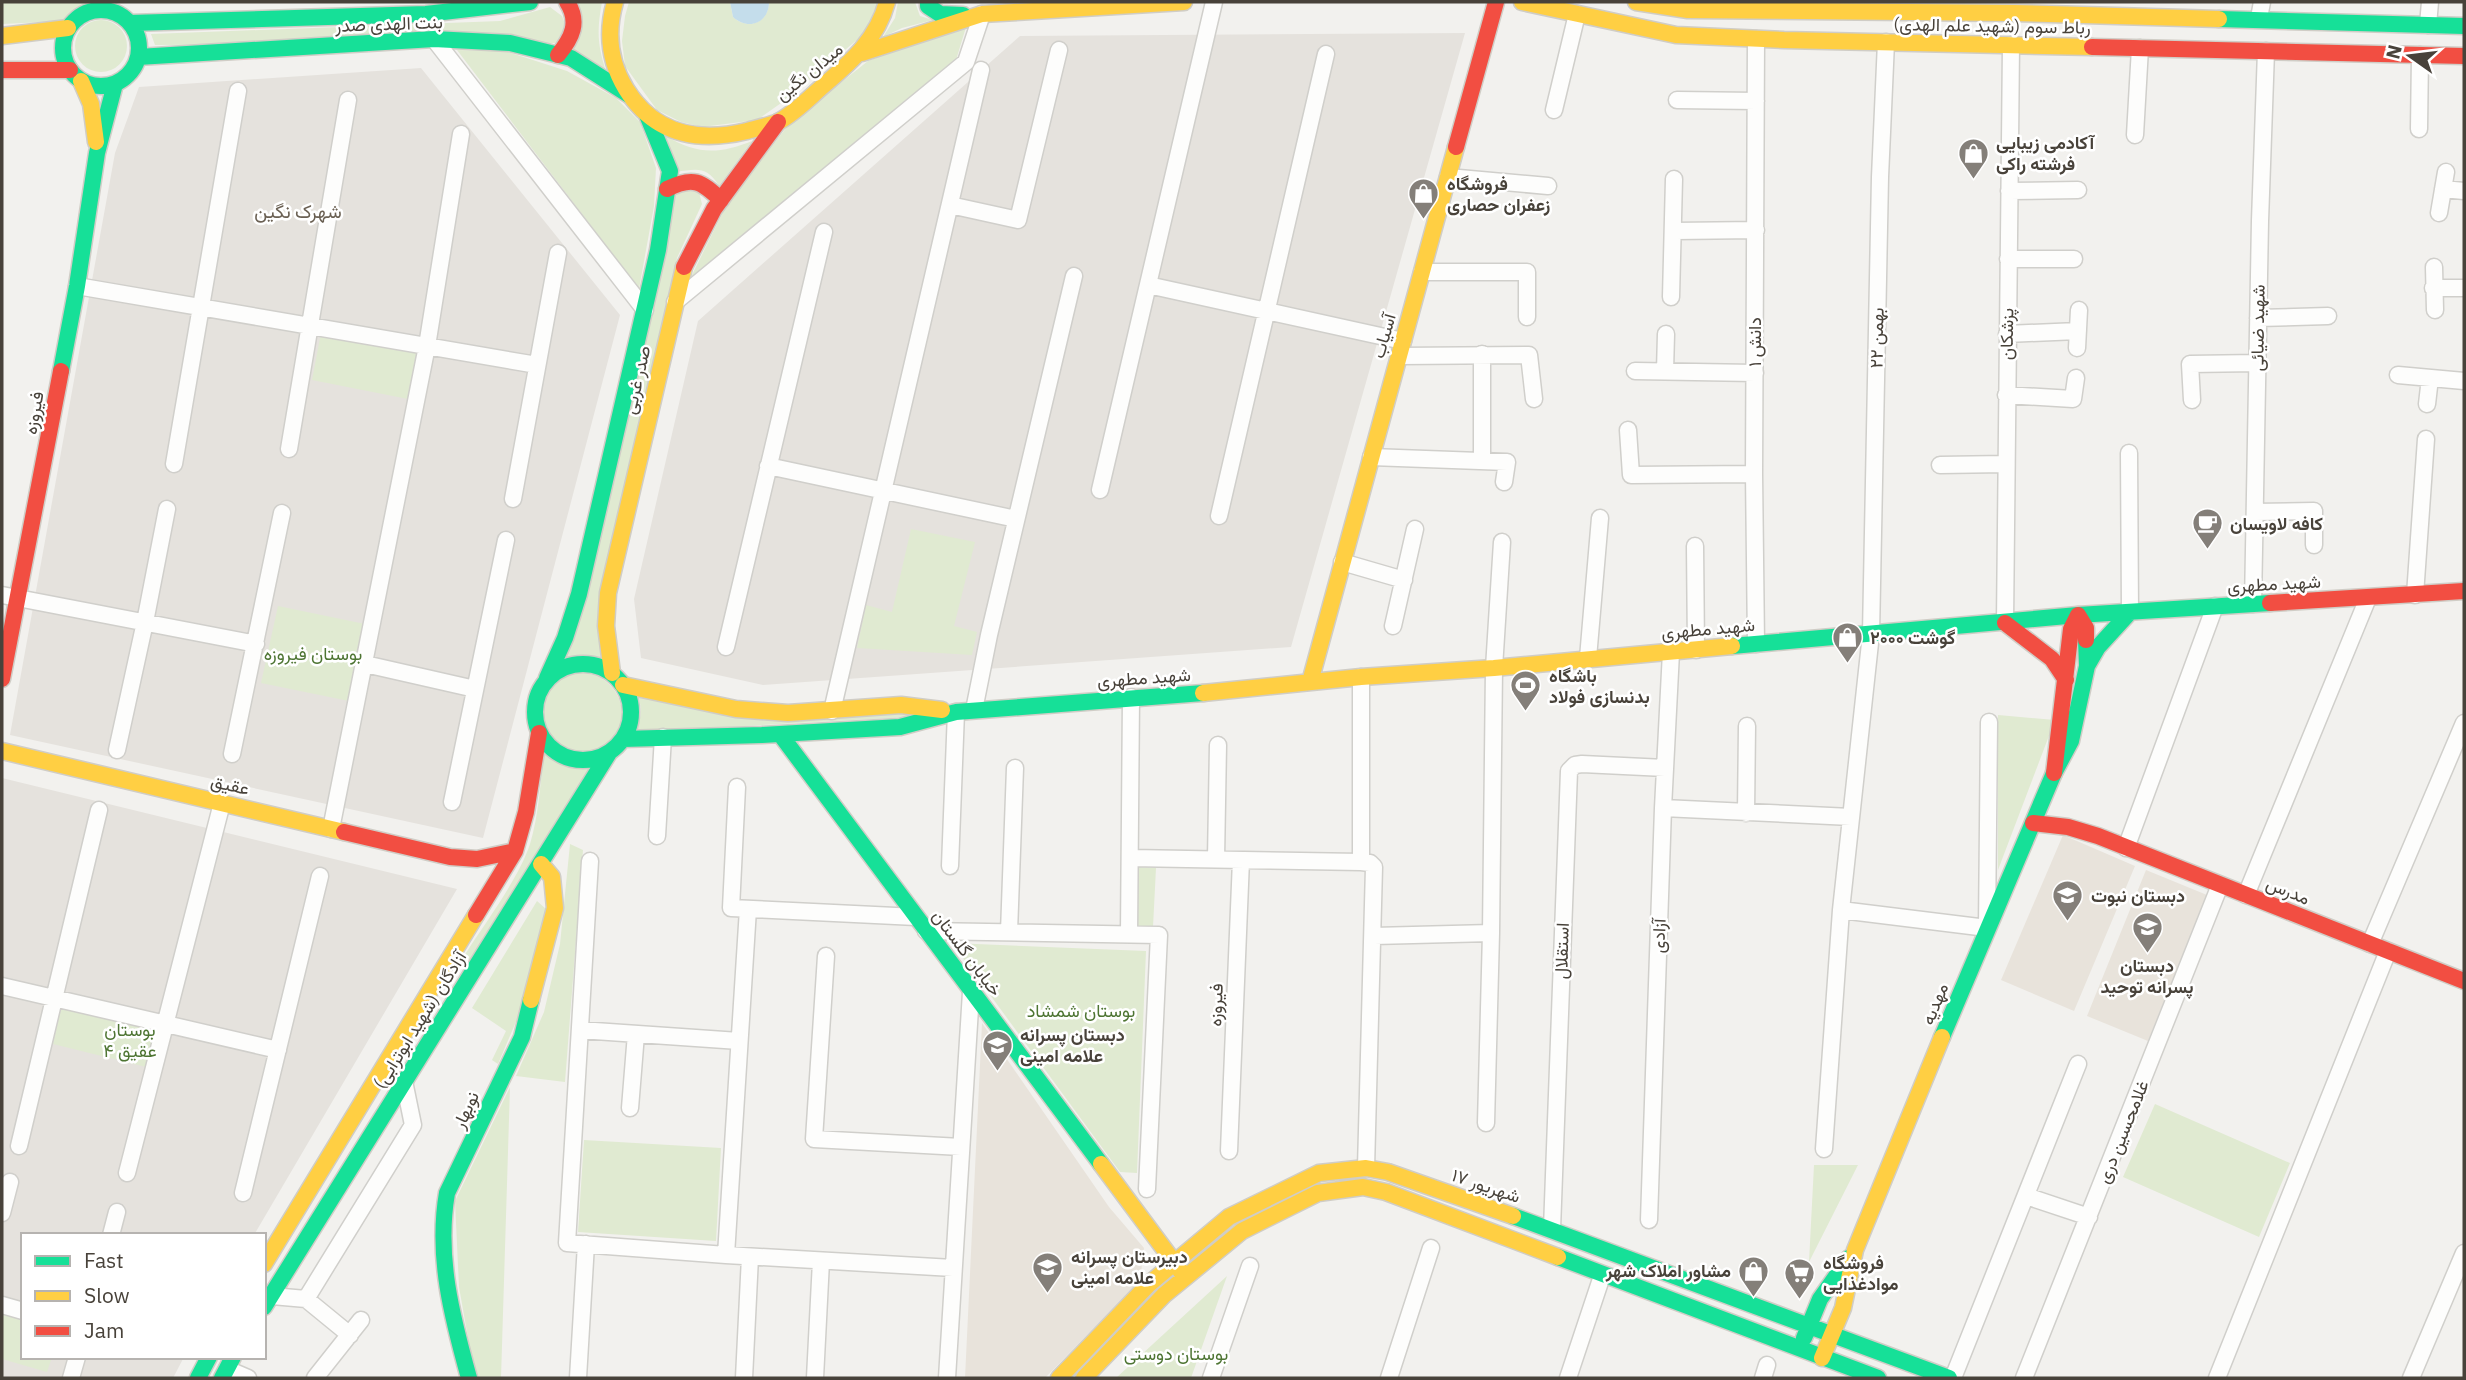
<svg xmlns="http://www.w3.org/2000/svg" width="2466" height="1380" font-family="'IBM Plex Sans',Vazirmatn,sans-serif">
<rect width="100%" height="100%" fill="#f2f1ee"/>
<path fill="#e5e2dd" d="M1465,33l-174,614 -528,38 -122,-27 -7,-59 64,-278 322,-285z
M421,68l199,247 -137,523 -473,-103 105,-582 24,-66z
M2,778l455,111 -203,346h-231v122h161l-11,21h-171z"/>
<path fill="#e8e3db" d="M2063,835l72,31 -61,145 -73,-31z
M2146,870l61,25 -59,146 -61,-25z
M982,1023l127,184 35,41 -4,33 -95,97h-80z"/>
<path fill="#e0ead1" d="M2,2h91l-24,19 -67,3z
M575,2h27c-5,27 -5,42 4,69l-33,-20z
M629,2h101l3,15c15,14 36,5 36,-15h109l-14,32 -80,67 -27,19 -55,7 -21,-5 -24,-12 -32,-44 -3,-25 3,-25z
M898,2h17l5,14 13,4 -31,8 -19,9 12,-19z
M550,7l12,9 4,11 -11,16 -400,2 -4,-11 349,-13z
M75 46a26 26 0 1 1 52 0a26 26 0 1 1-52 0Z
M967,24l-11,36 -268,223 39,-79 63,-81 78,-62z
M457,50l48,1 62,20 49,27 24,24 16,46 -2,38 -15,83z
M666,136c31,19 54,18 86,5l-33,45c-12,-20 -22,-17 -43,-14z
M680,190l19,2 3,12 -25,54 -74,402c-15,-7 -26,-4 -42,0l114,-463z
M321,333l96,18 -9,48 -96,-19z
M911,529l64,13 -21,84 23,6 -5,23 -115,-7 9,-43 26,7z
M278,606l87,18 -16,77 -88,-18z
M540 714a41 41 0 1 1 82 0a41 41 0 1 1-82 0Z
M638,694l307,21 -310,17c7,-14 7,-23 3,-38z
M1998,715l57,5 -57,150z
M544,753l24,14 24,-1 -120,196 -8,-6c21,-33 54,-76 66,-112 9,-29 10,-61 14,-91z
M570,844l13,6 -18,232 -49,-6 28,-64 16,-68z
M1138,867l18,1 -3,59 -18,-1z
M537,901l9,8 -25,101 -23,54 -6,-4 14,-29 -34,-23z
M952,943l194,8 -9,222 -17,-1z
M62,1004l94,21 -10,42 -93,-23z
M510,1087l-9,291h-23l-5,-12 -14,-79 -4,-86z
M2155,1104l135,59 -31,74 -136,-60z
M584,1140l137,8 -5,93 -138,-9z
M1814,1165h44l-49,97z
M1227,1276l-36,102h-75z
M2,1309l21,5v43h29l-5,15 -45,-13z"/>
<path fill="#c4ddeb" d="M730,2h39c0,21 -21,29 -36,15z"/>
<g fill="none" stroke-linecap="round" stroke-linejoin="round">
<defs>
<path id="street" d="M2259,18l3,-16
M2428,25l2,-23
M434,39l211,271
M1677,100l79,1
M1554,110l23,-96
M2419,129l1,-74
M2135,135l5,-87
M1448,177l100,9
M2443,189l21,2
M2009,191l69,-1
M950,205l68,15 41,-170
M2439,213l7,-41
M1675,231l81,-1
M2008,259h66
M2434,267l1,43
M1422,272h105v45
M1148,285l255,56
M77,286l460,79
M2433,288h31
M1671,297l3,-118
M675,302l291,-240 16,-48
M2258,318l70,-2
M2007,334l71,-3
M2077,348l2,-38
M1482,354v106
M1399,356l130,-1 5,44
M1635,371l120,2
M1665,371l1,-37
M2398,375l66,6
M2006,395l67,4 3,-21
M2192,400l-2,-36 67,-1
M2427,404l3,-26
M1628,430l3,45 123,-1
M289,449l59,-349
M2129,453l1,159
M1371,457l136,5 -3,20
M174,464l64,-373
M1940,465l65,-1
M768,466l248,53
M1100,490l114,-488
M513,499l45,-246
M2255,512l59,-1v34
M1219,516l107,-462
M1695,546l1,104
M1342,562l62,18
M2,595l254,49
M2415,595l11,-156
M2253,604l7,-383 6,-170
M2005,623l6,-578
M1393,626l22,-97
M1756,644l-2,-170 2,-435
M726,647l98,-415
M1588,658l12,-140
M365,664l110,25
M974,710l15,-75 85,-359
M832,711l149,-641
M117,750l28,-128 22,-113
M232,754l50,-241
M737,787l-6,121 185,9
M452,802l54,-262
M1663,808l188,9
M1746,813l1,-87
M331,829l96,-483 34,-212
M657,836l6,-99
M2126,848l89,-242
M1131,858l230,4 9,1 4,4 -8,301
M1216,859l2,-114
M590,861l-23,382 159,12 227,13
M1361,862v-185
M950,866l6,-154
M2246,895l122,-297
M1841,910l146,18 2,-206
M926,931l233,4 -12,254
M1009,932l6,-164
M1129,934l2,-237
M1374,936l117,-3
M2370,944l94,-221
M826,956l-12,183 147,8
M2,986l276,64
M580,1030l159,11
M630,1108l6,-74
M1486,1123l5,-190 3,-265 8,-126
M19,1146l80,-336
M1824,1149l17,-239 30,-276 9,-457 6,-135
M1229,1151l12,-291
M127,1173l95,-370
M243,1193l77,-317
M2026,1196l63,21
M2,1213l8,-31
M1649,1220l14,-412 8,-156
M1552,1229l17,-458 6,-6 7,-1 83,4
M111,1235l6,-23
M726,1255l22,-346
M272,1296l34,3
M306,1299l107,-174 -9,-44
M306,1299l44,36
M2,1305l21,6
M227,1369l21,9
M71,1378l6,-21
M315,1378l46,-58
M578,1378l8,-134
M744,1378l6,-121
M815,1378l6,-117
M947,1378l24,-386
M1211,1378l39,-112
M1389,1378l42,-130
M1568,1378l34,-102
M1763,1378l4,-13
M1953,1378l125,-314
M2024,1378l196,-493
M2217,1378l171,-427
M2411,1378l53,-125"/>
<path id="fast" d="M928,2v4l12,8 23,1
M63 48a38 38 0 1 1 76 0a38 38 0 1 1-76 0Z
M2219,19l245,7
M130,23l296,-9 104,-12
M138,57l296,-18 76,4 61,15 58,37
M61,371l16,-85 20,-133 18,-69
M1732,646l346,-31 192,-12
M535 712a48 48 0 1 1 96 0a48 48 0 1 1-96 0Z
M2087,666l11,-19 32,-35
M547,678l18,-40 14,-44 79,-344 12,-79 -23,-56
M780,734l321,430
M623,739l139,-4 138,-8 56,-15 247,-19
M1942,1037l112,-264 17,-32 16,-75 -1,-26
M1513,1216l436,162
M1558,1257l320,121
M264,1307l345,-554
M1804,1338l16,-39 29,-41
M198,1378l11,-21
M222,1378l11,-21
M469,1378c-17,-61 -33,-122 -22,-185l75,-156 9,-37"/>
<path id="slow" d="M615,2c-9,31 -6,59 11,87 28,45 71,54 121,42 10,-3 21,-5 31,-9 17,-9 31,-24 46,-37 28,-24 53,-46 63,-83
M1522,2l154,33 108,5 308,7
M1636,2l52,8 326,3 205,6
M2,36l66,-8
M862,53l120,-39 202,-12
M81,81l10,23 5,38
M612,673l-6,-47 2,-33 76,-326
M1310,682l146,-535
M623,685l113,24 52,4 113,-8 41,5
M1203,693l158,-16 133,-9 238,-22
M2,751l342,81
M531,1000l24,-92 -3,-31 -11,-13
M1101,1164l81,109
M264,1264l212,-349
M1822,1358l21,-50 12,-58 87,-213
M1059,1378l90,-94 80,-67 90,-44 47,-5 22,4 125,44
M1084,1378l80,-83 78,-64 76,-38 45,-6 23,5 172,65"/>
<path id="jam" d="M2092,47l372,9
M558,55c14,-17 22,-33 9,-53
M2,70h68
M1456,147l40,-145
M667,189c26,-13 34,-8 54,11
M684,267l30,-58 64,-87
M2270,603l194,-12
M2005,623l47,36 14,21
M2,679l59,-308
M2054,773l17,-144 7,-14 8,13v12
M2033,823l35,4 30,9 366,145
M344,832l106,25 27,2 38,-8
M476,915l39,-64 11,-39 13,-79"/>
</defs>
<use href="#street" stroke="#d0cfcb" stroke-width="19"/>
<use href="#fast" stroke="#d0cdc6" stroke-width="19"/>
<use href="#slow" stroke="#d0cdc6" stroke-width="19"/>
<use href="#jam" stroke="#d0cdc6" stroke-width="19"/>
<use href="#street" stroke="#fdfdfc" stroke-width="16"/>
<use href="#fast" stroke="#16e098" stroke-width="16"/>
<use href="#slow" stroke="#ffcf43" stroke-width="16"/>
<use href="#jam" stroke="#f24e42" stroke-width="16"/>
</g>
<defs>
<symbol id="shop-pin" viewBox="-11 -11 22 30"><path d="M0 17L-7.5 6A9.5 9.5 0 1 1 7.5 6Z" fill="#847f79" stroke="#fff"/><path d="M-5-2.5h2.3a2.7 3.5 0 0 1 5.4 0H5L5.5 6h-11ZM-1.5-2.5h3a1.5 2.3 0 0 0-3 0Z" fill="#fff"/></symbol>
<symbol id="cafe-pin" viewBox="-11 -11 22 30"><path d="M0 17L-7.5 6A9.5 9.5 0 1 1 7.5 6Z" fill="#847f79" stroke="#fff"/><path d="M-5.5-4.5H6V0H3Q3 3.5 0 3.5H-2.5Q-5.5 3.5-5.5 0ZM3-3.2v2h1.7v-2ZM-6 4.5H4V6H-6Z" fill="#fff"/></symbol>
<symbol id="stadium-pin" viewBox="-11 -11 22 30"><path d="M0 17L-7.5 6A9.5 9.5 0 1 1 7.5 6Z" fill="#847f79" stroke="#fff"/><path d="M0-5a6.5 5 0 1 0 0 10a6.5 5 0 1 0 0-10ZM-3.5-1.8h7v3.6h-7Z" fill="#fff"/></symbol>
<symbol id="school-pin" viewBox="-11 -11 22 30"><path d="M0 17L-7.5 6A9.5 9.5 0 1 1 7.5 6Z" fill="#847f79" stroke="#fff"/><path d="M0-5L7-2L0 1L-7-2ZM-4 1L0 2.5L4 1V4Q0 6-4 4Z" fill="#fff"/></symbol>
<symbol id="supermarket-pin" viewBox="-11 -11 22 30"><path d="M0 17L-7.5 6A9.5 9.5 0 1 1 7.5 6Z" fill="#847f79" stroke="#fff"/><path d="M-6-5.5h2.5l.6 2H6L4.5 2H-2.5L-4.4-4H-6ZM-1.5 3.2a1.3 1.3 0 1 0 .1 0ZM3 3.2a1.3 1.3 0 1 0 .1 0Z" fill="#fff"/></symbol>
</defs>
<g fill-rule="evenodd">
<use href="#shop-pin" x="1956" y="136" width="35" height="47"/>
<use href="#shop-pin" x="1406" y="176" width="35" height="47"/>
<use href="#cafe-pin" x="2190" y="506" width="35" height="47"/>
<use href="#shop-pin" x="1830" y="620" width="35" height="47"/>
<use href="#stadium-pin" x="1508" y="668" width="35" height="47"/>
<use href="#school-pin" x="2050" y="878" width="35" height="47"/>
<use href="#school-pin" x="2130" y="910" width="35" height="47"/>
<use href="#school-pin" x="980" y="1028" width="35" height="47"/>
<use href="#school-pin" x="1030" y="1250" width="35" height="47"/>
<use href="#shop-pin" x="1736" y="1254" width="35" height="47"/>
<use href="#supermarket-pin" x="1782" y="1256" width="35" height="47"/>
</g>
<g text-anchor="middle" stroke-width="5" stroke-linejoin="round" paint-order="stroke">
<g font-size="18" fill="#48423a" stroke="#fff">
<text transform="translate(389 24) rotate(-2)" y="6">بنت الهدی صدر</text>
<text transform="translate(1992 26) rotate(1)" y="6">رباط سوم (شهید علم الهدی)</text>
<text transform="translate(809 72) rotate(-39)" y="6">میدان نگین</text>
<text transform="translate(2258 328) rotate(-89)" y="6">شهید ضیائی</text>
<text transform="translate(2007 334) rotate(-89)" y="6">پزشکان</text>
<text transform="translate(1384 336) rotate(-74)" y="6">آسیاب</text>
<text transform="translate(1877 338) rotate(-89)" y="6">۲۲ بهمن</text>
<text transform="translate(1755 342) rotate(-90)" y="6">دانش ۱</text>
<text transform="translate(637 380) rotate(-77)" y="6">صدر غربی</text>
<text transform="translate(34 413) rotate(-80)" y="6">فیروزه</text>
<text transform="translate(2274 584) rotate(-3)" y="6">شهید مطهری</text>
<text transform="translate(1708 629) rotate(-5)" y="6">شهید مطهری</text>
<text transform="translate(1144 678) rotate(-4)" y="6">شهید مطهری</text>
<text transform="translate(230 785) rotate(13)" y="6">عقیق</text>
<text transform="translate(2288 891) rotate(22)" y="6">مدرس</text>
<text transform="translate(1659 936) rotate(-88)" y="6">آزادی</text>
<text transform="translate(1562 951) rotate(-88)" y="6">استقلال</text>
<text transform="translate(967 953) rotate(53)" y="6">خیابان گلستان</text>
<text transform="translate(1935 1004) rotate(-68)" y="6">مهدیه</text>
<text transform="translate(1216 1005) rotate(-88)" y="6">فیروزه</text>
<text transform="translate(420 1020) rotate(-58)" y="6">آزادگان (شهید ابوترابی)</text>
<text transform="translate(466 1110) rotate(-65)" y="6">نوبهار</text>
<text transform="translate(2123 1132) rotate(-68)" y="6">غلامحسین دری</text>
<text transform="translate(1486 1186) rotate(19)" y="6">۱۷ شهریور</text>
</g>
<g font-size="18" font-weight="bold" fill="#48423a" stroke="#fff" text-anchor="start">
<text x="1996" y="149">آکادمی زیبایی<tspan x="1996" dy="21">فرشته راکی</tspan></text>
<text x="1447" y="190">فروشگاه<tspan x="1447" dy="21">زعفران حصاری</tspan></text>
<text x="2230" y="530">کافه لاویسان</text>
<text x="1870" y="644">گوشت ۲۰۰۰</text>
<text x="1549" y="682">باشگاه<tspan x="1549" dy="21">بدنسازی فولاد</tspan></text>
<text x="2091" y="902">دبستان نبوت</text>
<text x="2147" y="972" text-anchor="middle">دبستان<tspan x="2147" dy="21">پسرانه توحید</tspan></text>
<text x="1020" y="1041">دبستان پسرانه<tspan x="1020" dy="21">علامه امینی</tspan></text>
<text x="1071" y="1263">دبیرستان پسرانه<tspan x="1071" dy="21">علامه امینی</tspan></text>
<text x="1823" y="1269">فروشگاه<tspan x="1823" dy="21">موادغذایی</tspan></text>
<text x="1731" y="1277" text-anchor="end">مشاور املاک شهر</text>
</g>
<g font-size="18" fill="#4e7533" stroke="#fff">
<text x="313" y="660">بوستان فیروزه</text>
<text x="1081" y="1017">بوستان شمشاد</text>
<text x="130" y="1036">بوستان<tspan x="130" dy="21">عقیق ۴</tspan></text>
<text x="1176" y="1360">بوستان دوستی</text>
</g>
<g font-size="19" fill="#6a6053" stroke="#fff">
<text x="298" y="218">شهرک نگین</text>
</g>
</g>
<rect width="2466" height="1380" fill="none" stroke="#48423a" stroke-width="7"/>
<rect x="21" y="1233" width="245" height="126" fill="#ffffff" stroke="#b6b3b0" stroke-width="2"/>
<rect x="35" y="1256" width="35" height="10" fill="#16e098" stroke="#b6b3b0" stroke-width="2"/>
<text x="84" y="1268" font-size="21" fill="#48423a">Fast</text>
<rect x="35" y="1291" width="35" height="10" fill="#ffcf43" stroke="#b6b3b0" stroke-width="2"/>
<text x="84" y="1303" font-size="21" fill="#48423a">Slow</text>
<rect x="35" y="1326" width="35" height="10" fill="#f24e42" stroke="#b6b3b0" stroke-width="2"/>
<text x="84" y="1338" font-size="21" fill="#48423a">Jam</text>
<g transform="translate(2410 56) rotate(284)" stroke="#ffffff" stroke-width="5" paint-order="stroke">
<path d="M0-5L12 26L0 18L-12 26Z" fill="#48423a"/>
<text y="-10" font-size="19" font-weight="bold" text-anchor="middle" fill="#48423a">N</text>
</g>
</svg>
